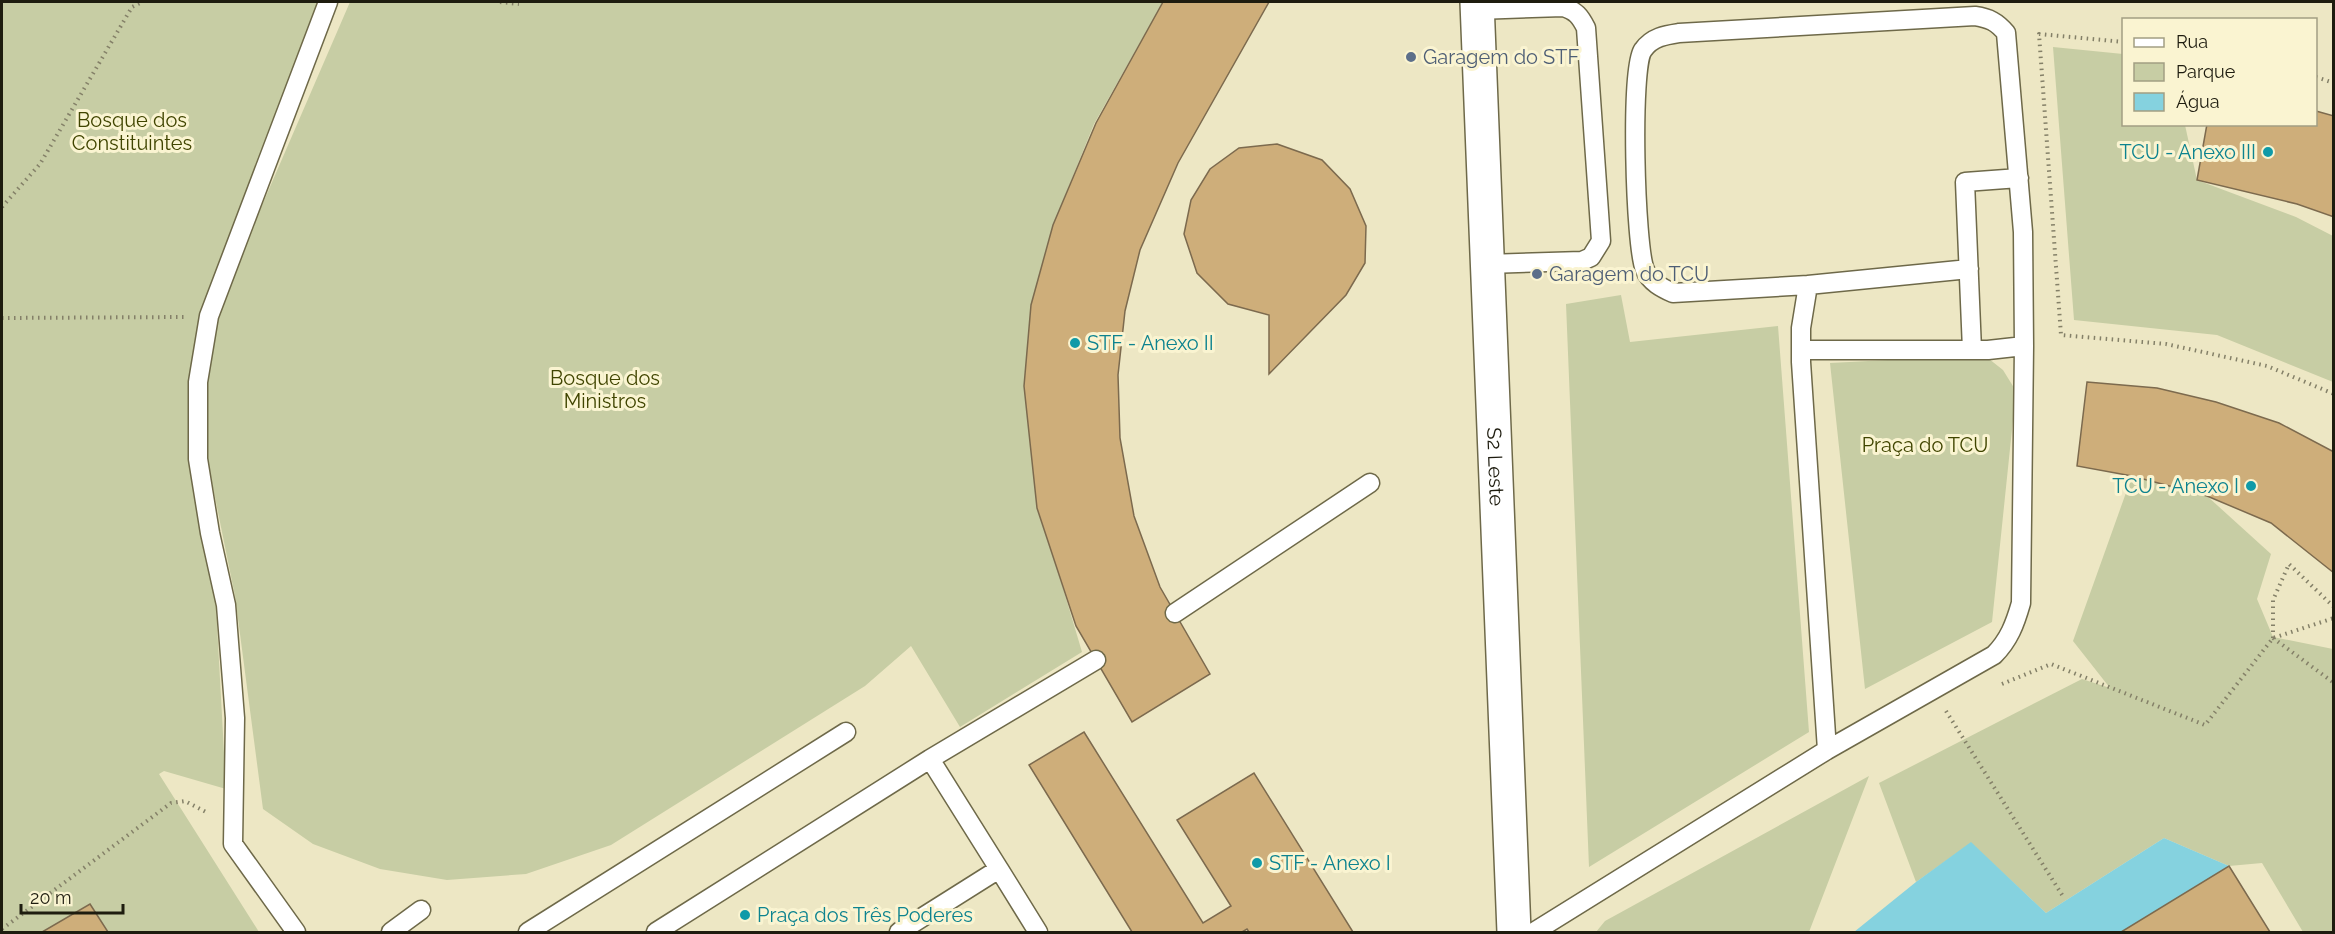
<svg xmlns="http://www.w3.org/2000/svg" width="2335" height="934" font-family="Raleway,sans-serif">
<rect width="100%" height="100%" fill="#ede7c4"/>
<path fill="#c7cda4" d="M2,2h316l-50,131 -63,185 -2,217 13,71 10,183 -62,-18 -5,3 100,158h-257z
M350,2h813l-69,122 -40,99 -16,281 44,148 -122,75 -49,-81 -46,40 -254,159 -85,29 -79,6 -67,-11 -67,-25 -50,-35 -28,-213 -28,-138v-74l7,-68z
M2053,47l70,7 1,70 61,1 12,55 99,37 37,19v146l-116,-47 -143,-15z
M1621,295l9,47 148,-16 31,406 -220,135 -23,-563z
M1984,355l19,15 13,21 -24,231 -127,67 -35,-326z
M2132,476l75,20 64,58 -14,45 16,38 60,12v283h-30l-41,-69 -33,3 -65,-28 -118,75 -75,-70 -55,39 -37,-99 203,-104 28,9 -37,-47z
M1869,776l-60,156h-213l9,-11z"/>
<path fill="#85d2df" d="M2164,838l65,28 -108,66h-267l62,-50 55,-40 75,71z"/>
<path fill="#ceae7a" stroke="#7c6a4e" stroke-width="1.5" d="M1163,2h106l-91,161 -38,87 -15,61 -7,64 2,63 14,78 26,71 50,87 -78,48 -56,-96 -39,-118 -13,-122 7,-81 22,-80 43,-102z
M2316,111l18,5v101l-37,-13 -100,-24 10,-56h109z
M1277,144l45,16 28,29 16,37 -1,37 -19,32 -77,79v-59l-41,-11 -31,-31 -13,-39 7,-34 19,-31 29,-21z
M2087,382l70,6 59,14 63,21 55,29v121l-63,-50 -64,-27 -75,-20 -55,-10z
M1084,732l119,191 28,-17 -54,-86 77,-47 99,159h-104l-2,-3 -5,3h-110l-103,-167z
M2229,866l41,66h-149z
M90,904l18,28h-66z"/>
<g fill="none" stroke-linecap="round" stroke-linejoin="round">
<defs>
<path id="service" d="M1477,10l86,-3c13,4 17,9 23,21l15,213 -10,16 -9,4 -95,3
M1808,285l161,-16
M1801,350h187l36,-4
M1972,350l-7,-168 54,-4
M1175,613l195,-130
M930,759l166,-99
M296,932l-63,-88 2,-126 -9,-113 -16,-72 -12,-74v-77l11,-66 119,-314
M391,932l30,-22
M528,932l318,-200
M656,932l274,-173 69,110
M899,932l100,-63 39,63
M1534,932l293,-182 167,-95c15,-15 21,-31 27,-52l3,-257 -1,-114 -17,-199c-9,-11 -17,-15 -31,-17l-296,17c-13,2 -27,4 -36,17 -13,17 -8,197 2,220 5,12 17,18 28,23l135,-8 -7,43v34l26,388"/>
<g id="secondary">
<path id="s1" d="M1477,2l37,930"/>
</g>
</defs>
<use href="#service" stroke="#6e6949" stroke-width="21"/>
<use href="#secondary" stroke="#6e6949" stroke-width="36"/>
<path stroke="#848068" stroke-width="4" stroke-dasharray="1.5 4.5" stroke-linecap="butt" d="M500,2l19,2
M2124,42l-85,-8 22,301 105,9 101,22 67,28
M2316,77l18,6
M2,207l38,-43 92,-157 10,-5
M2,318l182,-1
M2273,638v-38l16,-36 45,43
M2273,638l61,45
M2002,684l49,-20 154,61 68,-87 61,-20
M1946,711l118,187
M2,929l169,-126 14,-2 23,12"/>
<use href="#service" stroke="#fff" stroke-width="18"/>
<use href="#secondary" stroke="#fff" stroke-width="33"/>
</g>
<g fill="#5c6f8a" stroke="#faf4d1" stroke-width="2">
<circle cx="1411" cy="57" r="6"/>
<circle cx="1537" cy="274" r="6"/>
</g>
<g fill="#0f9aa8" stroke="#faf4d1" stroke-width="2">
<circle cx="2268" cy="152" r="6"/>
<circle cx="1075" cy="343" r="6"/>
<circle cx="2251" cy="486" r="6"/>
<circle cx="1257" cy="863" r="6"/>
<circle cx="745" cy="915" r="6"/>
</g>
<g text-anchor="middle" stroke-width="6" stroke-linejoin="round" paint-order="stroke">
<g font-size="20" fill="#4e5e75" stroke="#faf4d1" text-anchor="start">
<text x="1423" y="64">Garagem do STF</text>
<text x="1549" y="281">Garagem do TCU</text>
</g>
<g font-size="20" fill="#404500" stroke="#faf4d1">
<text x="132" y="127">Bosque dos<tspan x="132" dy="23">Constituintes</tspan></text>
<text x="605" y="385">Bosque dos<tspan x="605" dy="23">Ministros</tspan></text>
<text x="1925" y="452">Praça do TCU</text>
</g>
<g font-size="20" fill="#0d838f" stroke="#faf4d1" text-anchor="start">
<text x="2256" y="159" text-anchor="end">TCU - Anexo III</text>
<text x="1087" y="350">STF - Anexo II</text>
<text x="2239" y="493" text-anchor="end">TCU - Anexo I</text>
<text x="1269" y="870">STF - Anexo I</text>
<text x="757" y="922">Praça dos Três Poderes</text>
</g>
<g font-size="20" fill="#1e1c0f" stroke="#faf4d1">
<text dy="7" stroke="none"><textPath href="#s1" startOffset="465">S2 Leste</textPath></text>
</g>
</g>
<rect width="2335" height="934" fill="none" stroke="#1e1c0f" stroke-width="6"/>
<rect x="2122" y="18" width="195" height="108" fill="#faf4d1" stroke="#a29e83" stroke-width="1.5"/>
<rect x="2134" y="38" width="30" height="9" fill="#ffffff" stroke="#a29e83" stroke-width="1.5"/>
<text x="2176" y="48" font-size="18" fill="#1e1c0f">Rua</text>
<rect x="2134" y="63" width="30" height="18" fill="#c7cda4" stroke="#a29e83" stroke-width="1.5"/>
<text x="2176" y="78" font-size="18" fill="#1e1c0f">Parque</text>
<rect x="2134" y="93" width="30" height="18" fill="#85d2df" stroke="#a29e83" stroke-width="1.5"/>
<text x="2176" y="108" font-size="18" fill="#1e1c0f">Água</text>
<path d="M21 904v9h102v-9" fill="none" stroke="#1e1c0f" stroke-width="3"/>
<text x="30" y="904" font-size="18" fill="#1e1c0f" stroke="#faf4d1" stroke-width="4.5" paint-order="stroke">20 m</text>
</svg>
